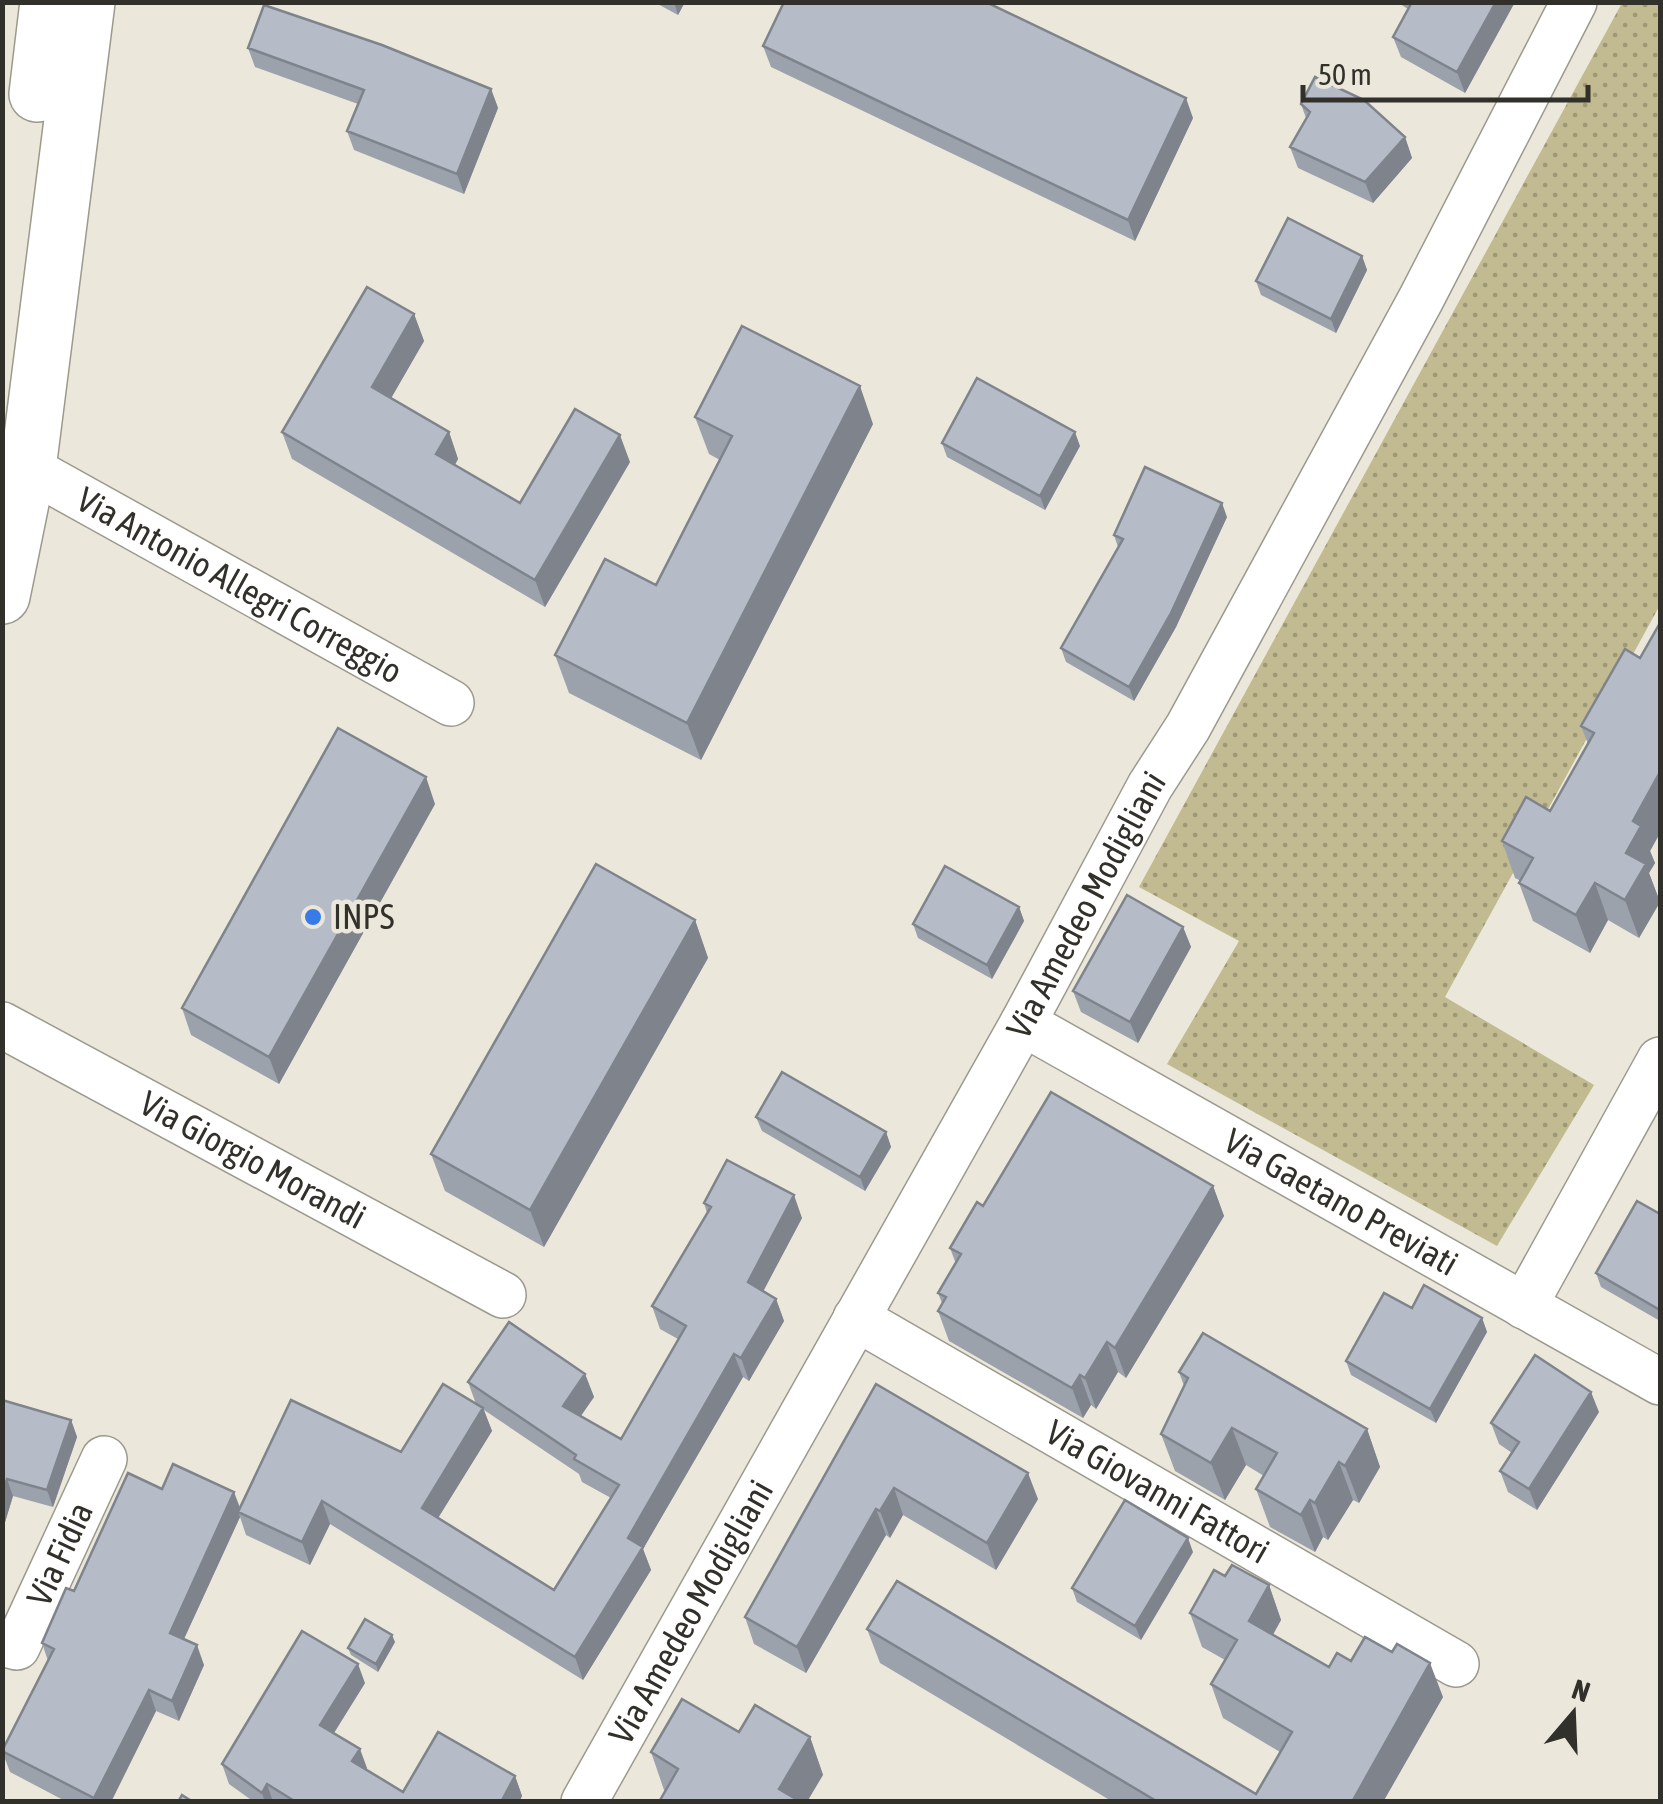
<svg xmlns="http://www.w3.org/2000/svg" width="1663" height="1804" font-family="'Asap Condensed',sans-serif">
<defs>
<pattern id="park-dots" width="8" height="8" patternUnits="userSpaceOnUse" patternTransform="scale(2.5)"><rect width="8" height="8" fill="#c2ba90"/><path d="M2 2h.1M6 6h.1" fill="none" stroke="#9e9876" stroke-width="1.8" stroke-linecap="round"/></pattern>
</defs>
<rect width="100%" height="100%" fill="#ebe8db"/>
<path fill="url(#park-dots)" d="M1622,3h38v602l-215,392 149,88 -97,161 -330,-182 72,-123 -100,-54z"/>
<g fill="none" stroke-linecap="round" stroke-linejoin="round">
<defs>
<g id="street">
<path id="s1" d="M28,468l423,235"/>
<path id="s2" d="M1023,1023l637,359"/>
<path id="s3" d="M2,1025l501,270"/>
<path d="M1524,1306l136,-246"/>
<path id="s4" d="M856,1318l600,346"/>
<path id="s5" d="M2,1643l15,4 87,-188"/>
<path id="s6" d="M584,1802l439,-779 127,-237 38,-59 233,-428 153,-297"/>
</g>
<path id="secondary" d="M37,94l11,-92
M2,596l26,-128 59,-466"/>
</defs>
<use href="#street" stroke="#9c998d" stroke-width="48"/>
<use href="#secondary" stroke="#9c998d" stroke-width="58"/>
<use href="#street" stroke="#fff" stroke-width="45"/>
<use href="#secondary" stroke="#fff" stroke-width="55"/>
</g>
<path fill="#9ca2ac" fill-rule="evenodd" d="M654,2h31l-7,13z
M1397,2h118l-50,91 -64,-36 -8,-20 15,-28z
M763,46l430,72 -58,123 -364,-174z
M248,48l243,41 7,19 -34,86 -110,-44 -7,-19 11,-27 -103,-37z
M1301,104l104,33 7,21 -39,45 -75,-35 -8,-21 16,-29z
M1362,256l5,14 -31,63 -75,-38 -5,-14z
M414,314l10,27 -33,57 58,34 9,27 -3,6 65,38 110,-41 -85,145 -253,-148 -10,-27z
M695,417l178,7 -172,336 -132,-67 -14,-38 101,-70 64,-125 -11,-6z
M942,443l138,3 -35,64 -98,-53z
M1227,517l-51,110 -42,74 -68,-39 -5,-14 57,-101 -4,-12z
M1660,623v210l-10,18 5,12 -6,10 11,29 -21,36 -31,-18 -18,33 -57,-32 -14,-38 2,-2 -6,-3 -13,-37 48,-30 38,-67 -7,-18 59,-68z
M435,804l-156,280 -88,-49 -9,-27z
M1019,907l5,14 -32,58 -74,-41 -5,-14z
M695,920l13,38 -164,289 -99,-56 -14,-37z
M1183,927l8,20 -53,96 -57,-31 -8,-21z
M756,1117l130,15 5,15 -26,44 -103,-60z
M1213,1186l11,30 -98,162 -8,-6 -22,37 -5,-4 -8,13 -134,-77 -11,-30 4,-8 -4,-10 18,-29 -6,-16 33,-42z
M704,1203l98,15 -39,73 13,8 8,22 -35,60 -6,-4 -100,172 8,21 -68,110 -253,-156 -20,41 -64,-30 -6,-18 -56,122 20,26 -25,56 -23,-10 -45,91h-44l-57,-30 -8,-21 46,-90 -6,-18 32,-52 88,-102 78,19 161,-56 75,-48 -8,-22 117,-8 9,23 -14,19 41,23 57,-100 -18,-10 -8,-23 55,-93zM484,1410l95,64 3,8 29,16 -57,92 -116,-72 54,-87z
M1660,1214v107l-59,-34 -5,-14z
M1482,1318l5,14 -51,91 -85,-48 -5,-14z
M1179,1372l188,57 13,38 -21,36 -6,-3 -25,40 -5,-3 -8,15 -45,-25 -14,-38 8,-13 -18,-11 -21,35 -50,-29 -14,-37 23,-48z
M876,1384l162,115 -42,71 -93,-55 -13,23 -4,-3 -80,138 -52,-29 -9,-27z
M2,1400l69,20 6,17 -24,70 -40,-11 -11,36z
M1599,1412l-62,98 -29,-18 -8,-21 12,-18 -13,-9 -8,-21z
M1193,1552l-52,88 -64,-38 -5,-14z
M1225,1576l44,9 12,35 -8,15 56,32 22,-6 92,36 -60,105h-270l-233,-139 -13,-34 389,165 24,-42 -57,-34 -12,-34 14,-24 -23,-13 -12,-34z
M395,1642l-17,30 -27,-17 -3,-7z
M365,1683l-31,50 33,35 -1,2 37,22 112,-16 7,20 -3,6h-265l-25,-18 -7,-20z
M739,1732l71,5 13,38 -159,15 -13,-38z"/>
<path fill="#7f848c" d="M674,2h11l-7,13z
M1496,2h19l-50,91 -8,-21z
M491,89l7,19 -34,86 -7,-20z
M1186,98l7,20 -58,123 -7,-21z
M1405,137l7,21 -39,45 -8,-21z
M1362,256l5,14 -31,63 -5,-14z
M414,314l10,27 -42,73 -10,-27z
M860,386l13,38 -172,336 -14,-37z
M449,432l9,27 -13,22 -9,-27z
M1075,432l5,14 -35,64 -5,-14z
M620,435l10,27 -85,145 -10,-27z
M1222,503l5,14 -51,110 -42,74 -5,-14z
M1660,772v61l-10,18 5,12 -6,10 11,29 -21,36 -14,-38 1,-47 7,-32z
M426,777l9,27 -156,280 -10,-27z
M1595,883l13,37 -18,33 -14,-38z
M1019,907l5,14 -32,58 -5,-14z
M695,920l13,38 -164,289 -14,-37z
M1183,927l8,20 -53,96 -8,-21z
M886,1132l5,15 -26,44 -5,-14z
M1213,1186l11,30 -98,162 -11,-30z
M794,1195l8,23 -46,87 -8,-23z
M776,1299l8,22 -35,60 -8,-23z
M1482,1318l5,14 -51,91 -6,-14z
M1107,1342l11,30 -22,37 -11,-31z
M734,1354l9,23 -100,172 8,21 -68,110 -8,-23 53,-119z
M585,1374l9,23 -22,32 -9,-23z
M1080,1375l11,30 -8,13 -11,-30z
M1591,1392l8,20 -62,98 -8,-21z
M483,1408l9,23 -62,100 -8,-23z
M71,1420l6,17 -24,70 -6,-17z
M1232,1428l14,37 -21,35 -14,-37z
M1367,1429l13,38 -21,36 -14,-37z
M1339,1462l14,38 -25,40 -13,-37z
M1028,1473l10,26 -42,71 -9,-27z
M7,1479l6,17 -11,36v-38z
M894,1488l9,27 -13,23 -10,-27z
M234,1492l8,21 -4,-1 2,5 -63,137 -7,-21z
M1310,1500l13,37 -8,15 -14,-37z
M322,1501l8,23 -20,41 -8,-23z
M876,1509l10,26 -80,138 -9,-26z
M1188,1538l5,14 -52,88 -6,-14z
M1269,1585l12,35 -20,35 -12,-34z
M392,1635l3,7 -17,30 -2,-8z
M197,1645l7,20 -25,56 -7,-20z
M1430,1663l13,34 -60,105h-31z
M358,1664l7,19 -38,61 -7,-19z
M149,1690l7,21 -45,91h-16l-1,-4z
M810,1737l13,38 -16,27h-24l-4,-13z
M360,1749l7,19 -8,13 -7,-20z
M515,1776l7,20 -3,6h-18z
M267,1784l6,18h-8l-3,-9z"/>
<path fill="#b5bcc8" stroke="#7f848c" stroke-width="2.5" d="M784,2h202l200,96 -58,122 -365,-174z
M1412,2h84l-39,70 -64,-35z
M264,5l118,40 109,44 -34,85 -110,-43 17,-41 -116,-42z
M1315,77l49,23 41,37 -40,45 -75,-35 20,-35 -9,-8z
M1288,218l74,38 -31,63 -75,-38z
M367,287l47,27 -42,73 77,45 -13,22 84,49 55,-94 45,26 -85,145 -253,-148z
M742,326l118,60 -173,337 -132,-68 50,-96 51,26 76,-149 -37,-19z
M977,378l98,54 -35,64 -98,-53z
M1145,467l77,36 -51,110 -42,74 -68,-39 62,-109 -9,-4z
M1660,623v149l-27,49 8,5 -15,27 20,11 -21,36 -30,-17 -19,32 -57,-32 14,-25 -31,-17 24,-44 24,14 44,-78 -13,-7 44,-77 15,9z
M338,728l88,49 -157,280 -87,-49z
M596,864l99,56 -165,290 -99,-56z
M945,866l74,41 -32,58 -74,-41z
M1127,895l56,32 -53,95 -57,-31z
M782,1072l104,60 -26,45 -104,-60z
M1051,1092l162,94 -98,162 -8,-6 -22,36 -5,-3 -8,13 -134,-77 8,-14 -8,-4 23,-39 -11,-6 27,-46 6,4z
M727,1160l67,35 -46,87 28,17 -35,59 -7,-4 -106,184 15,9 -68,110 -253,-156 -20,41 -64,-30 53,-112 110,52 42,-68 40,24 -61,100 132,82 65,-105 -45,-26 2,-4 -108,-73 41,-60 76,52 -22,32 58,33 65,-113 -34,-20 59,-99 -7,-4z
M1637,1201l23,13v96l-64,-37z
M1424,1285l58,33 -52,91 -84,-48 38,-68 28,15z
M1203,1333l164,96 -22,37 -6,-4 -24,41 -5,-3 -9,15 -45,-26 21,-36 -45,-25 -21,35 -50,-29 27,-56 -9,-6z
M1535,1355l56,37 -62,97 -29,-18 19,-29 -28,-19z
M876,1384l152,89 -41,70 -93,-55 -14,23 -4,-2 -79,138 -52,-30z
M2,1400l69,20 -24,70 -40,-11 -5,15z
M173,1464l61,28 -64,141 27,12 -25,56 -23,-11 -55,108 -92,-47 52,-102 -12,-6 24,-55 8,3 54,-118 34,16z
M1125,1500l63,38 -53,88 -63,-38z
M1232,1565l37,20 -20,36 80,46 8,-14 14,8 14,-24 27,15 5,-8 33,19 -78,139h-194l-291,-173 30,-48 359,213 36,-62 -81,-48 26,-44 -47,-27 24,-43 11,6z
M365,1619l27,16 -16,29 -28,-16z
M302,1631l56,33 -38,61 40,24 -8,12 51,31 35,-60 77,44 -14,26h-205l-29,-18 -5,9 -40,-29z
M682,1699l57,33 16,-27 55,32 -31,52 22,13h-142l19,-33 -27,-17z
M182,1795l11,7h-15z"/>
<circle fill="#387ae8" stroke="#ebe8db" stroke-width="4" cx="313" cy="917" r="10"/>
<g text-anchor="middle" stroke-width="9" stroke-linejoin="round" paint-order="stroke">
<g font-size="35" fill="#31302b" stroke="#ebe8db">
<text dy="12" stroke="none"><textPath href="#s1" startOffset="242">Via Antonio Allegri Correggio</textPath></text>
<text dy="12" stroke="none"><textPath href="#s6" startOffset="1028">Via Amedeo Modigliani</textPath></text>
<text dy="12" stroke="none"><textPath href="#s3" startOffset="285">Via Giorgio Morandi</textPath></text>
<text dy="12" stroke="none"><textPath href="#s2" startOffset="365">Via Gaetano Previati</textPath></text>
<text dy="12" stroke="none"><textPath href="#s4" startOffset="348">Via Giovanni Fattori</textPath></text>
<text dy="12" stroke="none"><textPath href="#s5" startOffset="118">Via Fidia</textPath></text>
<text dy="12" stroke="none"><textPath href="#s6" startOffset="218">Via Amedeo Modigliani</textPath></text>
</g>
<g font-size="35" fill="#31302b" stroke="#ebe8db" text-anchor="start">
<text x="333" y="929">INPS</text>
</g>
</g>
<rect width="1663" height="1804" fill="none" stroke="#31302b" stroke-width="10"/>
<g transform="translate(1573 1714) rotate(19)" stroke="#ebe8db" stroke-width="8" paint-order="stroke">
<path d="M0-8L18 38L0 25L-18 38Z" fill="#31302b"/>
<text y="-15" font-size="28" font-weight="bold" text-anchor="middle" fill="#31302b">N</text>
</g>
<path d="M1303 85v15h285v-15" fill="none" stroke="#31302b" stroke-width="5"/>
<text x="1318" y="85" font-size="30" fill="#31302b" stroke="#ebe8db" stroke-width="8" paint-order="stroke">50 m</text>
</svg>
